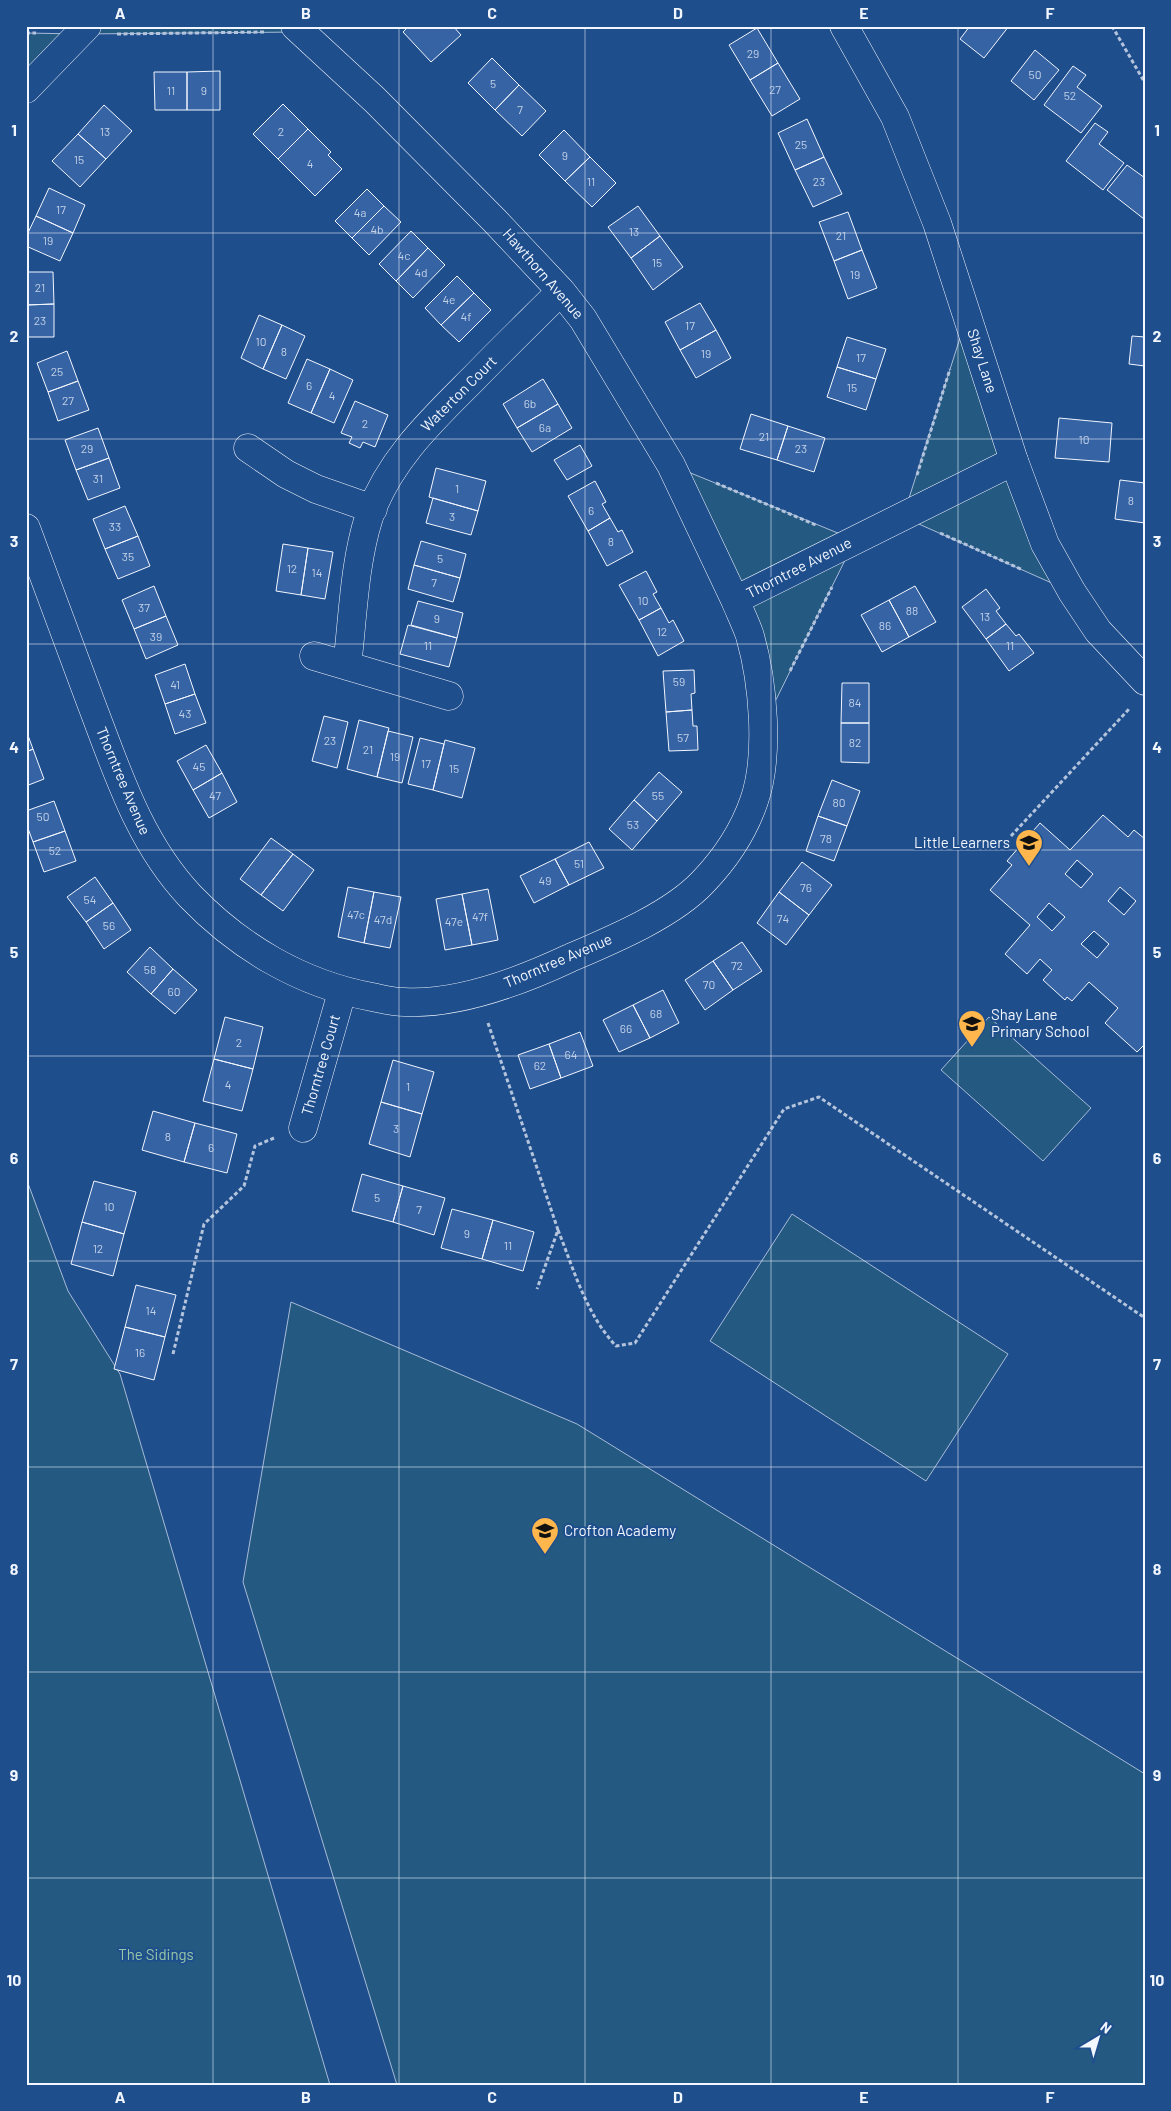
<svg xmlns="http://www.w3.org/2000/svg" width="1171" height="2111" font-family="Barlow,sans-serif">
<rect width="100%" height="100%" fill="#1f4e8c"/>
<path fill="#245a82" stroke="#a8bbd7" d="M87,26h214v6l-221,2 -54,55v-56l54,1z
M967,316l105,276 -169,-75z
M671,465l184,75 -92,186 -4,-48z
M989,1017l102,91 -48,53 -102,-91z
M26,1178l42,113 52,83 210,711h-304z
M792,1214l216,140 -82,127 -216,-140z
M291,1302l286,122 568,350v311h-748l-154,-503z"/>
<path fill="#3563a3" stroke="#f2f6ff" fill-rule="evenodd" d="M409,26h44l8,9 -30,27 -28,-30z
M970,26h39l-25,32 -24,-19z
M757,28l21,35 -28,17 -21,-35z
M1035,50l24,20 -25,30 -23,-19z
M492,58l27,27 -24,25 -27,-27z
M778,63l22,36 -28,17 -22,-36z
M1073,66l13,9 -9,12 25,19 -21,27 -37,-28z
M220,71v39h-33v-38z
M154,72h33v38h-32z
M519,85l27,26 -24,25 -27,-26z
M283,104l25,25 -30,30 -25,-25z
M104,105l28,26 -26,28 -28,-25z
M807,119l17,38 -29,13 -17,-37z
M1095,123l13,9 -9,12 25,19 -21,27 -37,-29z
M308,129l23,23 -3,3 14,14 -27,27 -37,-37z
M564,130l26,27 -25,24 -26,-26z
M78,134l28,25 -26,28 -28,-26z
M590,157l26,26 -24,24 -27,-26z
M824,157l18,37 -29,13 -18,-37z
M1127,165l18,13 -1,41 -37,-29z
M49,188l36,17 -12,28 -37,-17z
M367,189l17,17 -32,32 -17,-17z
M384,206l17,16 -32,33 -17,-17z
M638,206l22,30 -29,22 -23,-31z
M848,212l14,38 -28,11 -15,-39z
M36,216l37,17 -13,28 -34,-15v-9z
M411,231l17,17 -32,33 -17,-17z
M660,236l23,31 -30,23 -22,-32z
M428,248l17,17 -32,33 -17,-17z
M862,250l15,38 -29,11 -14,-38z
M26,272h27l1,32 -28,1z
M457,276l17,17 -33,32 -16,-17z
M474,293l17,17 -32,32 -18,-17z
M700,303l16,27 -36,20 -15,-28z
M54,304v33h-28v-32z
M259,315l23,10 -19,44 -22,-11z
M282,325l23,11 -19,43 -23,-10z
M716,330l15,28 -35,20 -16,-28z
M1132,336l13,1v29l-16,-2z
M847,337l39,12 -10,30 -39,-12z
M67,351l11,30 -30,11 -11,-29z
M307,359l23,10 -19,44 -23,-10z
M837,367l39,12 -10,31 -39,-13z
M330,369l23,11 -19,43 -23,-10z
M543,379l15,25 -41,24 -14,-24z
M78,381l11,29 -31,11 -10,-29z
M355,401l33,14 -13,32 -12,-5 -3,6 -11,-5 3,-6 -11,-4z
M558,404l14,24 -40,24 -15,-24z
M751,414l37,12 -11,34 -37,-11z
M1059,418l53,5 -3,39 -54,-4z
M788,426l37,12 -11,34 -37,-12z
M98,428l11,30 -33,12 -11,-30z
M580,445l12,21 -25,14 -13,-20z
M109,458l11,30 -32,12 -12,-30z
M436,468l50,13 -8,30 -49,-14z
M1120,480l25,3v40l-30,-4z
M595,481l11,21 -4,2 8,14 -22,13 -20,-35z
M433,498l45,13 -7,24 -45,-12z
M125,506l13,30 -33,13 -12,-30z
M610,518l8,14 4,-2 11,22 -26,14 -19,-35z
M138,536l12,30 -32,13 -13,-30z
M421,541l45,13 -6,24 -46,-13z
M283,544l25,4 -7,47 -25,-4z
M308,548l25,4 -8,47 -24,-4z
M414,565l46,13 -7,24 -45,-13z
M646,571l11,21 -4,2 8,14 -22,12 -20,-35z
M154,586l12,30 -32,13 -12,-29z
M915,586l21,36 -27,15 -20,-37z
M986,589l14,19 -4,3 10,13 -20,15 -24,-32z
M889,600l20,37 -27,15 -21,-37z
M418,601l45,12 -6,25 -46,-13z
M661,608l8,15 4,-3 11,21 -26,15 -19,-36z
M166,616l12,29 -32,14 -12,-30z
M1006,624l10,12 3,-2 15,19 -25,18 -23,-32z
M408,625l49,13 -8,29 -49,-13z
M185,664l10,30 -30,10 -10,-29z
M694,670l1,23 -4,1 1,16 -26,2 -3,-41z
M842,683h27v40h-28z
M195,694l11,29 -31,11 -10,-30z
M692,710l1,16h4l1,24 -29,1 -3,-39z
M324,716l24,6 -11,46 -25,-7z
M359,720l30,8 -12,49 -30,-8z
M841,723h28v40l-28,-1z
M26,730l7,19 -7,3z
M388,731l25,6 -11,46 -25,-6z
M420,738l24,6 -11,46 -25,-6z
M445,740l30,8 -13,50 -29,-8z
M206,745l16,28 -29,17 -16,-29z
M33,749l11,30 -18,7v-34z
M659,772l23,20 -25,29 -23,-21z
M222,773l15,29 -28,16 -16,-28z
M832,780l28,11 -13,35 -29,-10z
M634,800l23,21 -25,29 -23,-21z
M54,801l11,30 -32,11 -7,-19v-12z
M1103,815l25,22 6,-7 11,9v205l-8,8 -32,-29 13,-15 -29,-26 -17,19 -5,-4 -2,3 -22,-20 9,-10 -12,-11 -13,15 -22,-20 25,-29 -40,-35 22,-25 -5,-4 33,-38 30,27zM1077,860l16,14 -12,14 -16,-14zM1120,887l16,14 -12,14 -16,-14zM1049,903l16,14 -13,14 -15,-14zM1094,931l15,13 -12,14 -16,-14z
M818,816l29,10 -13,35 -28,-10z
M65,831l11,30 -32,11 -11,-30z
M271,838l22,16 -32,41 -21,-16z
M589,842l15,26 -35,17 -14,-26z
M293,854l21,16 -31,41 -22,-16z
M555,859l14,26 -35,18 -14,-27z
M802,862l30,23 -23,30 -30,-23z
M95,877l18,26 -27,19 -19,-25z
M348,887l26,5 -10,51 -26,-6z
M488,889l10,51 -26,5 -10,-51z
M374,892l27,5 -11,51 -26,-5z
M779,892l30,23 -23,30 -29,-22z
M462,894l10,51 -27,5 -9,-51z
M113,903l18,27 -27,19 -18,-27z
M742,942l20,29 -29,19 -20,-29z
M150,947l23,22 -22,25 -24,-22z
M713,961l20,29 -28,20 -20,-30z
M173,969l24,21 -22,24 -24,-20z
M663,990l16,33 -29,15 -17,-33z
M633,1005l17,33 -31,14 -16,-32z
M225,1017l38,10 -10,42 -39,-10z
M580,1032l13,34 -32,12 -12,-34z
M549,1044l12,34 -31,11 -12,-34z
M214,1059l39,10 -11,42 -39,-10z
M393,1060l41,12 -12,42 -41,-12z
M381,1102l41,12 -12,43 -41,-13z
M153,1111l42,12 -11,39 -42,-12z
M195,1123l42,11 -10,39 -43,-11z
M362,1174l41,12 -10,36 -41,-11z
M94,1181l42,11 -12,42 -42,-12z
M403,1186l42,12 -11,37 -41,-13z
M452,1209l41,11 -11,39 -41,-11z
M493,1220l41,12 -11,39 -41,-12z
M82,1222l42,12 -11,42 -42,-12z
M136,1285l40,10 -11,42 -40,-10z
M125,1327l40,10 -11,43 -40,-11z"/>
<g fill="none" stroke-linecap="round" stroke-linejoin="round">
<defs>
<path id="minor" d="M295,26l80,74 120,121 66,70 22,28 88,146 64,135
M26,89l61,-63
M248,448l38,26 30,15 57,20
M26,528c22,59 44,117 65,175 26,68 48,139 99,193 49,51 111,88 182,101 10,2 21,5 32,5 54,3 117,-21 166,-44 42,-18 102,-43 133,-76 22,-23 41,-52 51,-81 16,-46 9,-119 -4,-165 -4,-12 -10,-24 -15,-36l279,-139
M314,656l135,40
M347,666c6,-49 7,-102 22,-149 20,-57 63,-97 104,-138 29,-30 59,-59 88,-88
M303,1128l39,-136"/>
<path id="major" d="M844,26l51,91 42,106 77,238 31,83 27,48 26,39 47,50"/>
</defs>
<use href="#minor" stroke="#f2f6ff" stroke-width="29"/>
<use href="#major" stroke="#f2f6ff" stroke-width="29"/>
<path stroke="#b3c4dc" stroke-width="3" stroke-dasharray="4 2.5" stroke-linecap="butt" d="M1112,26l33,57
M26,33h10
M117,34l149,-2
M917,475l33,-106
M716,483l100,42
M940,533l83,37
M790,671l42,-84
M1011,836l119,-128
M488,1023l70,207 -21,59
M558,1230c16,40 28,84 58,116l19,-3 149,-234 35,-12 326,221
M173,1354l31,-130 40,-38 11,-40 19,-8"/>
<use href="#minor" stroke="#1f4e8c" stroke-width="28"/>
<use href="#major" stroke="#1f4e8c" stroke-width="28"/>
</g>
<path fill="none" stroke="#f2f6ff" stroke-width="1" stroke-opacity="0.55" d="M213,26v2059M399,26v2059M585,26v2059M771,26v2059M958,26v2059M26,233h1119M26,439h1119M26,644h1119M26,850h1119M26,1056h1119M26,1261h1119M26,1467h1119M26,1672h1119M26,1878h1119"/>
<defs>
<symbol id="school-pin" viewBox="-11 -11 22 30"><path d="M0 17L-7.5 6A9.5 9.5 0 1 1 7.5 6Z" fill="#ffb74d" stroke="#1f4e8c"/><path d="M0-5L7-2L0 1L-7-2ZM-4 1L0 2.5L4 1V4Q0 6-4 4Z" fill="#111"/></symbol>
</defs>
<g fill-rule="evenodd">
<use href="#school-pin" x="1013" y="827" width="32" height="43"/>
<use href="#school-pin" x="956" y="1008" width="32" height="43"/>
<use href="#school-pin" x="529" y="1515" width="32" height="43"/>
</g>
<g text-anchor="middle" stroke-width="4" stroke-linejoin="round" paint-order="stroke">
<g font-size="12" fill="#c3d1e8">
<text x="753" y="58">29</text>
<text x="1035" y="79">50</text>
<text x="493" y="88">5</text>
<text x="775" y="94">27</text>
<text x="171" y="95">11</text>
<text x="204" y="95">9</text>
<text x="1070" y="100">52</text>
<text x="520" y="114">7</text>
<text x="105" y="136">13</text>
<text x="281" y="136">2</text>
<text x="801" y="149">25</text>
<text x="565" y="160">9</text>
<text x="79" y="164">15</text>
<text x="310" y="168">4</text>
<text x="591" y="186">11</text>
<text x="819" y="186">23</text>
<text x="61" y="214">17</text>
<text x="360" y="217">4a</text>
<text x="377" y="234">4b</text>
<text x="634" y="236">13</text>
<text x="841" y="240">21</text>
<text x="48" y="245">19</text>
<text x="404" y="260">4c</text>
<text x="657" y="267">15</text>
<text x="421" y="277">4d</text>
<text x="855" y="279">19</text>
<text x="40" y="292">21</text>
<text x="449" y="304">4e</text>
<text x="466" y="321">4f</text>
<text x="40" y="325">23</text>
<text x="690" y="330">17</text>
<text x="261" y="346">10</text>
<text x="284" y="356">8</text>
<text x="706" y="358">19</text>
<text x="861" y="362">17</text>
<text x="57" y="376">25</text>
<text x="309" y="390">6</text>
<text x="852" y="392">15</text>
<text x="332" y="400">4</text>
<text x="68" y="405">27</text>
<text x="530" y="408">6b</text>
<text x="365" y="428">2</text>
<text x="545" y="432">6a</text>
<text x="764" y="441">21</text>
<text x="1084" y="444">10</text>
<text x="87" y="453">29</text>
<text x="801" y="453">23</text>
<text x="98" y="483">31</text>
<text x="457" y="493">1</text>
<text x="1131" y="505">8</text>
<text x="591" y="515">6</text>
<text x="452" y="521">3</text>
<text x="115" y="531">33</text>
<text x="611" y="546">8</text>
<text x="128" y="561">35</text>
<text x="440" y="563">5</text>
<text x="292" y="573">12</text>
<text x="317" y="577">14</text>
<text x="434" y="587">7</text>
<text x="643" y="605">10</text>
<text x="144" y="612">37</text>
<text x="912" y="615">88</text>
<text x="985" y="621">13</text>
<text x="437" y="623">9</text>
<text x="885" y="630">86</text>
<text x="662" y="636">12</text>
<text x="156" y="641">39</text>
<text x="428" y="650">11</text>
<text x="1010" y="650">11</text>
<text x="679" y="686">59</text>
<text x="175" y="689">41</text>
<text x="855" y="707">84</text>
<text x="185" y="718">43</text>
<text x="683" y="742">57</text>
<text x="330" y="745">23</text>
<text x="855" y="747">82</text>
<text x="368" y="754">21</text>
<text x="395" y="761">19</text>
<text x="426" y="768">17</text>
<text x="199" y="771">45</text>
<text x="454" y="773">15</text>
<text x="215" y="800">47</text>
<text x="658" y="800">55</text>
<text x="839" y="807">80</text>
<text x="43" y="821">50</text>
<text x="633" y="829">53</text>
<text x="826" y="843">78</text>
<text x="55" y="855">52</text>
<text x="579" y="868">51</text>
<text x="545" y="885">49</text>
<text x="806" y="892">76</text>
<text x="90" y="904">54</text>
<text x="356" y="919">47c</text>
<text x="480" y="921">47f</text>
<text x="783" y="923">74</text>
<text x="383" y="924">47d</text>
<text x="454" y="926">47e</text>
<text x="109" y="930">56</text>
<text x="737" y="970">72</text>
<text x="150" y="974">58</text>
<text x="709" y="989">70</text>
<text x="174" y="996">60</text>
<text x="656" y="1018">68</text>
<text x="626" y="1033">66</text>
<text x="239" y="1047">2</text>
<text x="571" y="1059">64</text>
<text x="540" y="1070">62</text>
<text x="228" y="1089">4</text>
<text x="408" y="1091">1</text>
<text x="396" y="1133">3</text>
<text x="168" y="1141">8</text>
<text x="211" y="1152">6</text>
<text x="377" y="1202">5</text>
<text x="109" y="1211">10</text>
<text x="419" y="1214">7</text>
<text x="467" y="1238">9</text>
<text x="508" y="1250">11</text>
<text x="98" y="1253">12</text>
<text x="151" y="1315">14</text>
<text x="140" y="1357">16</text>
</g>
<g font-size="15" fill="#f2f6ff" stroke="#1f4e8c">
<text transform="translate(543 274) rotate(49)" y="5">Hawthorn Avenue</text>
<text transform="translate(982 361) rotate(72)" y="5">Shay Lane</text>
<text transform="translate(459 394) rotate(-45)" y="5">Waterton Court</text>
<text transform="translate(799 568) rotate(-27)" y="5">Thorntree Avenue</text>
<text transform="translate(123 781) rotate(67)" y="5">Thorntree Avenue</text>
<text transform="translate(558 961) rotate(-23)" y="5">Thorntree Avenue</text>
<text transform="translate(321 1065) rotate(-74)" y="5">Thorntree Court</text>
</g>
<g font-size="15" fill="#f2f6ff" stroke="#1f4e8c" text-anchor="start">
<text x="1010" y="848" text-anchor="end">Little Learners</text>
<text x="991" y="1020">Shay Lane<tspan x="991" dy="17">Primary School</tspan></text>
<text x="564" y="1536">Crofton Academy</text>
</g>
<g font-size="15" fill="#97c8a6" stroke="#1f4e8c">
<text x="156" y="1960">The Sidings</text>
</g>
</g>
<rect width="1171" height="2111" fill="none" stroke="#1f4e8c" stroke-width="55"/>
<g transform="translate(1098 2038) rotate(38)" stroke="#1f4e8c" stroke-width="4" paint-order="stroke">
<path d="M0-4L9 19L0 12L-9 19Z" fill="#f2f6ff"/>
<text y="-8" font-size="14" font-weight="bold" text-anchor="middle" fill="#f2f6ff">N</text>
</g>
<rect x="28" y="28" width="1116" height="2056" fill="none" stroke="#f2f6ff" stroke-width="2"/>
<g font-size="16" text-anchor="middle" font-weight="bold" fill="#f2f6ff">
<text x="120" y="19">A</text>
<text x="306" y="19">B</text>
<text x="492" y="19">C</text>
<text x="678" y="19">D</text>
<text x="864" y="19">E</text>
<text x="1050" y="19">F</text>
<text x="14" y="136">1</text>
<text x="1157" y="136">1</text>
<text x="14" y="342">2</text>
<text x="1157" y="342">2</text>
<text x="14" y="547">3</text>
<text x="1157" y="547">3</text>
<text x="14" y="753">4</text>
<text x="1157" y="753">4</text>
<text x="14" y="958">5</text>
<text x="1157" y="958">5</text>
<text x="14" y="1164">6</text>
<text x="1157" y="1164">6</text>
<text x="14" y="1370">7</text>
<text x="1157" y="1370">7</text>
<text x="14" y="1575">8</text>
<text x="1157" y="1575">8</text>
<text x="14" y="1781">9</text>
<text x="1157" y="1781">9</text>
<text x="14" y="1986">10</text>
<text x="1157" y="1986">10</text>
<text x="120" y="2103">A</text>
<text x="306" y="2103">B</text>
<text x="492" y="2103">C</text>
<text x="678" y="2103">D</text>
<text x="864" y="2103">E</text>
<text x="1050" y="2103">F</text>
</g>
</svg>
